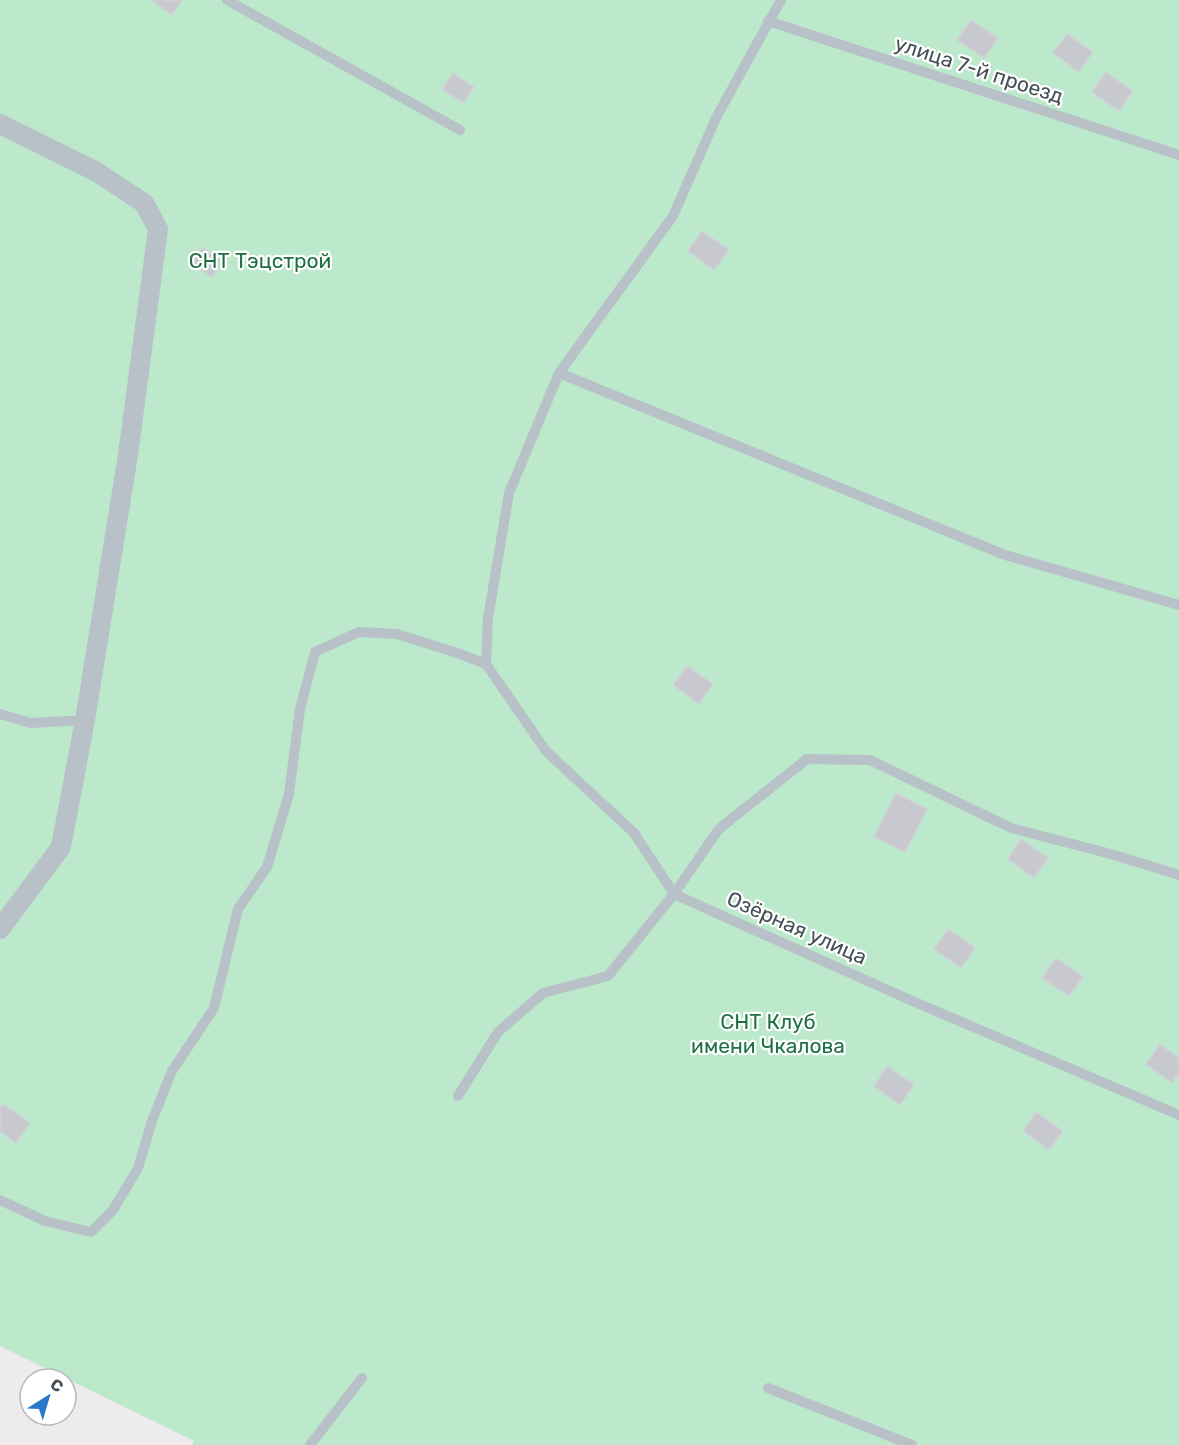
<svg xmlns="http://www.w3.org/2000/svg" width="1179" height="1445" font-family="Rubik,sans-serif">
<rect width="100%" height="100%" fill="#eeebec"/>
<path fill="#bce9cb" d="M0,0h1179v1445h-987l2,-4 -194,-95z"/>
<path fill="#c7c9ce" stroke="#d0d2d7" stroke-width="1.5" d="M151,0h31l-10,15z
M971,20l27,18 -14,20 -27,-18z
M1067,34l26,18 -14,20 -26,-19z
M1106,72l27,19 -14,20 -27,-19z
M453,73l21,14 -11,16 -21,-14z
M702,231l27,19 -15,20 -26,-19z
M202,247l21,14 -11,16 -20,-14z
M687,666l26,18 -14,20 -26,-19z
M896,793l31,16 -22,43 -31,-15z
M1021,839l27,19 -14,20 -26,-19z
M948,929l27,19 -14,20 -27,-19z
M1056,958l27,19 -14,19 -27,-18z
M1160,1044l19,14v15l-7,10 -26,-19z
M887,1066l27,19 -14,20 -26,-19z
M3,1104l27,19 -14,20 -16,-12v-22z
M1036,1112l27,19 -14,19 -26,-19z"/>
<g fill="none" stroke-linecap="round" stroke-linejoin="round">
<path stroke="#b8c1c7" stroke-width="10" d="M227,0l233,130
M768,21l411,134
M559,373l446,182 174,50
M486,664l60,87 88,82 40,61 236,106 269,115
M0,714l31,9 54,-3
M458,1096l40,-64 45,-39 65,-17 66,-82 45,-65 88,-70 63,1 141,68 100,26 68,21
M0,1200l45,21 46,11 22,-22 25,-42 14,-47 20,-50 42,-63 24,-99 29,-42 22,-73 11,-85 15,-57 44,-20 38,2 63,20 26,10 2,-46 21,-125 50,-120 114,-157 44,-100 64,-116
M768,1388l144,57
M310,1445l52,-67"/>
<path stroke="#b8c1c7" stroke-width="20" d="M0,124l95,47 49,32 14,26 -30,226 -43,265 -24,127 -61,82"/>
</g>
<g text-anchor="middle" stroke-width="4.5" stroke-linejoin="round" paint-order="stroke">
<g font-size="21" fill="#465057" stroke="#fff">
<text transform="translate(979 70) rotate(18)" y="7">улица 7-й проезд</text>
<text transform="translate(797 928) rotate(24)" y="7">Озёрная улица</text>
</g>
<g font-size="21" fill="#1e7043" stroke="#fff">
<text x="260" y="268">СНТ Тэцстрой</text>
<text x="768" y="1029">СНТ Клуб<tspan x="768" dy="24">имени Чкалова</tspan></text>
</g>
</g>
<g transform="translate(48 1397) rotate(37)"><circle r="28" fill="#ffffff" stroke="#b5b9bc" stroke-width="1.5"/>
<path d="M0-4.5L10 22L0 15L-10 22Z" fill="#2979cb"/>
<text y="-9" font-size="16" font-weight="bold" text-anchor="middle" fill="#465057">С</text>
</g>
</svg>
